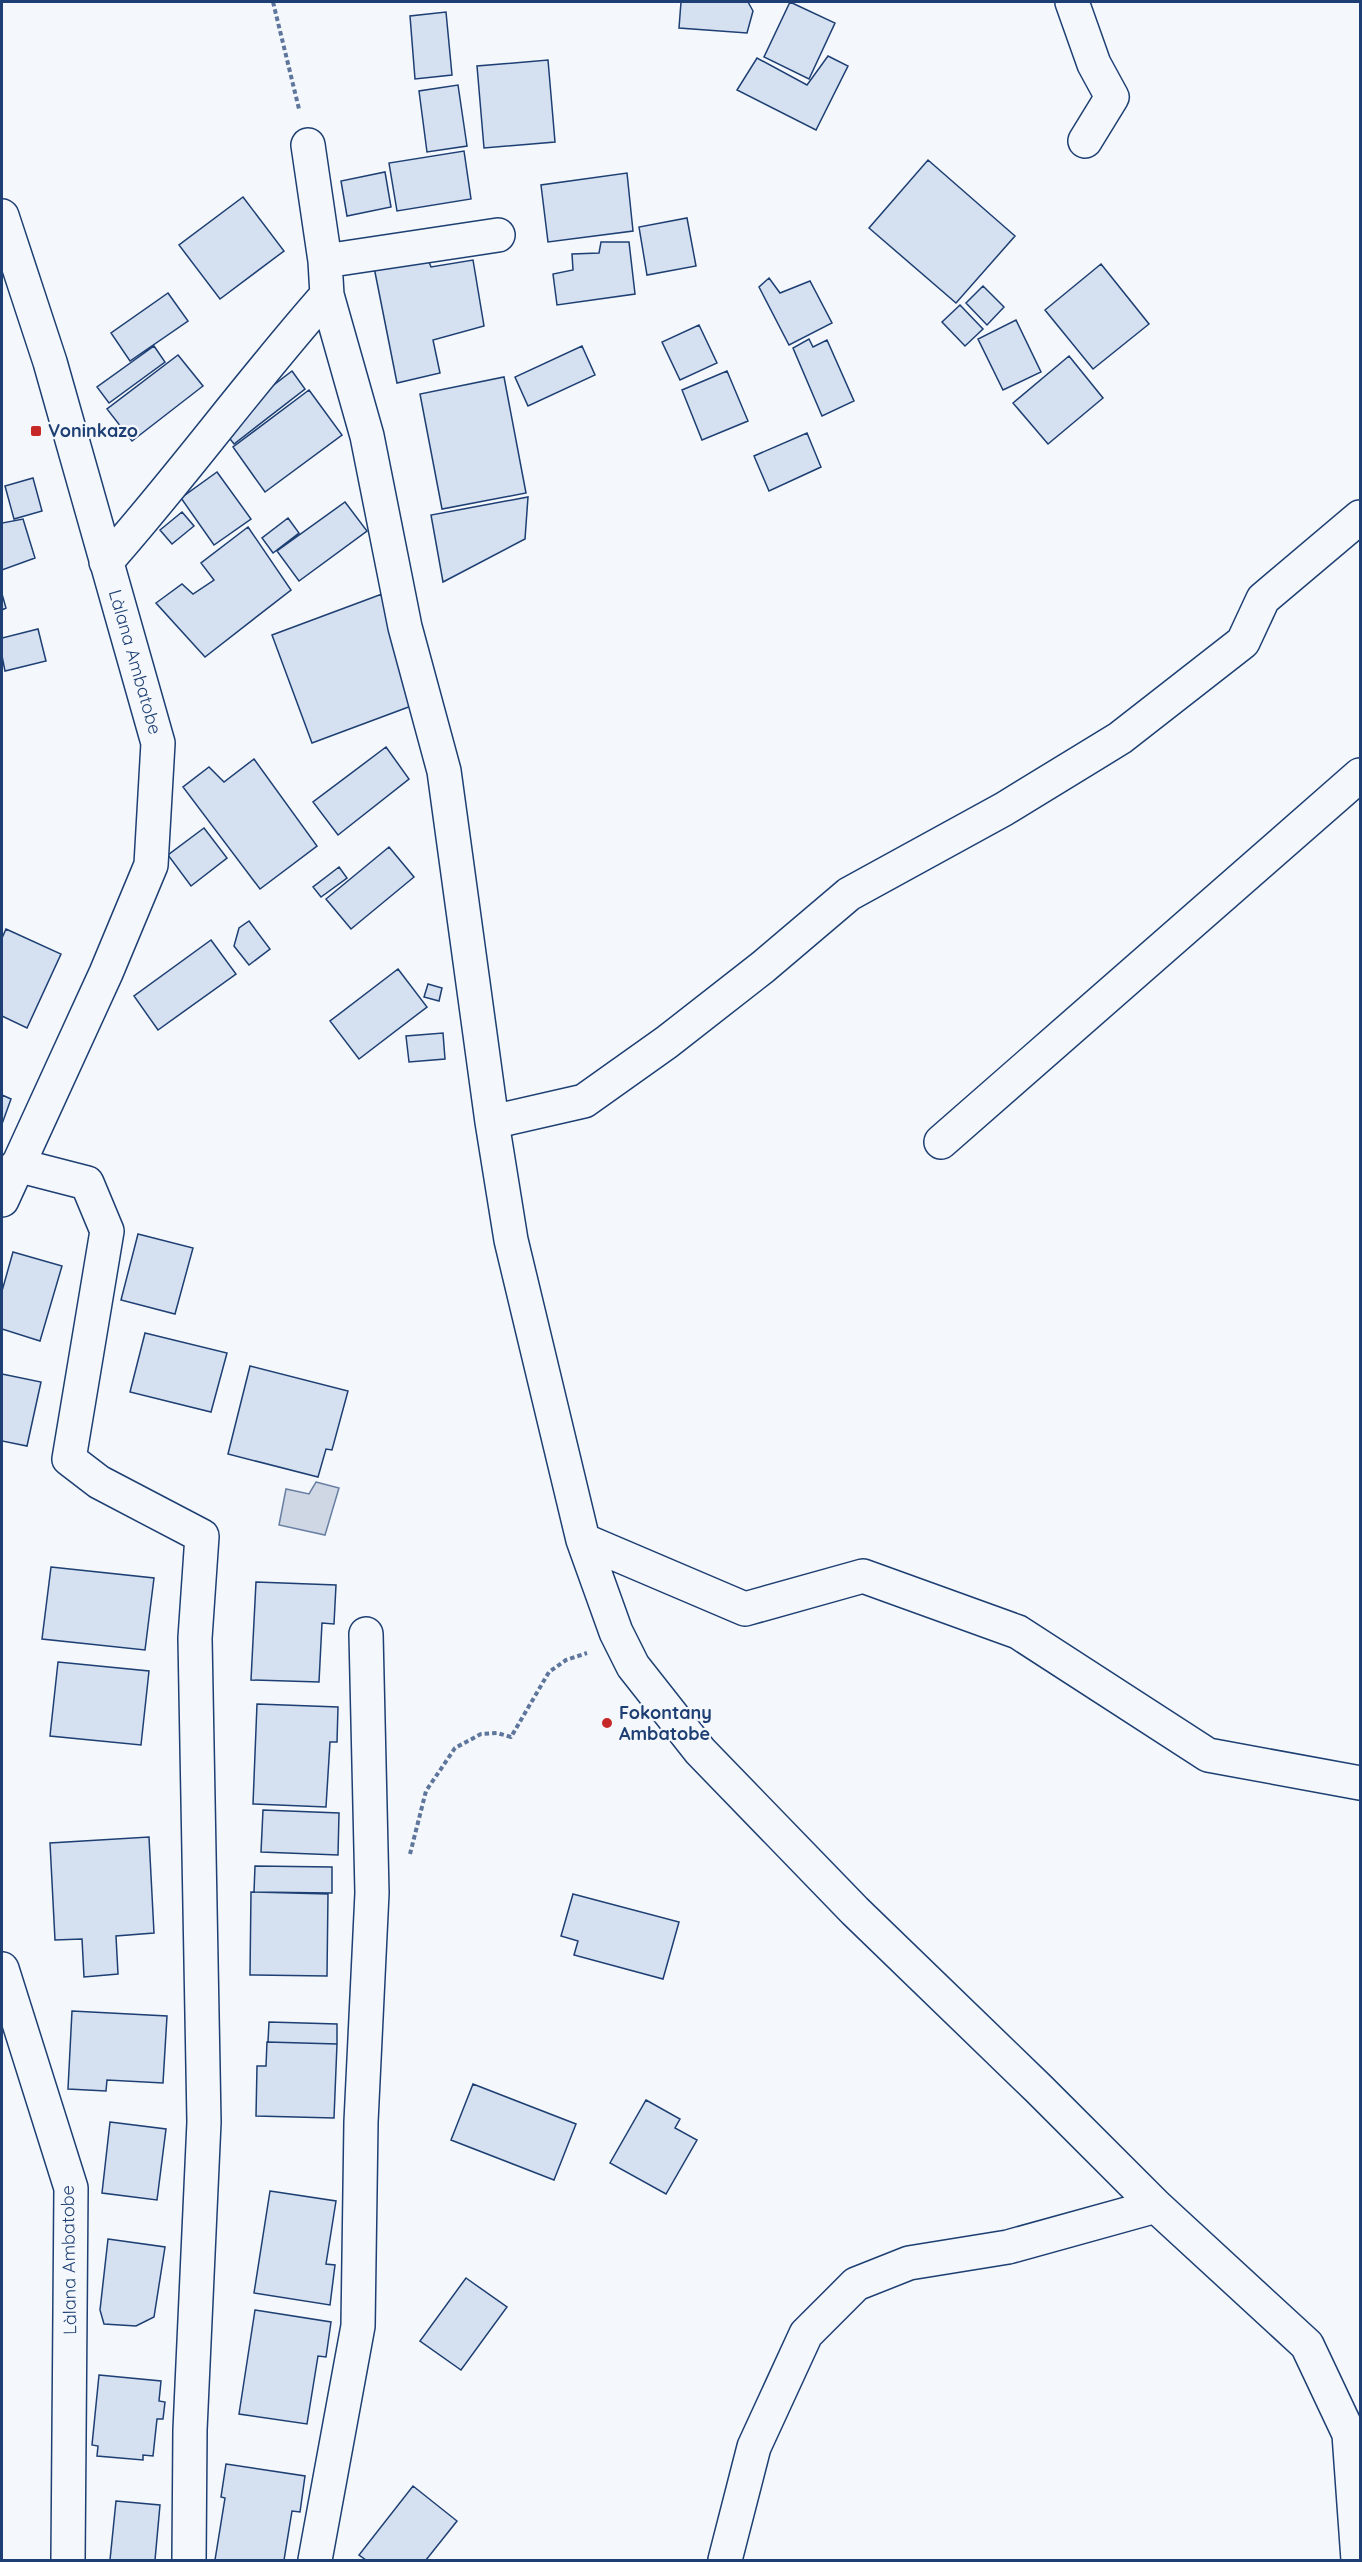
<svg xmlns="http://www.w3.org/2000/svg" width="1362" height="2562" font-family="Quicksand,sans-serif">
<rect width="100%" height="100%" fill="#f4f7fb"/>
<path fill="#cfd7e4" stroke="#687fa3" stroke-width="1.5" d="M316,1482l23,6 -14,47 -46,-10 7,-36 23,5z"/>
<path fill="#d5e0f0" stroke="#1d3f73" stroke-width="1.5" d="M681,2h67l5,9 -6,22 -68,-5z
M790,2l45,21 -26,56 -45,-22z
M446,12l6,63 -37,4 -5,-63z
M828,56l20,10 -32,64 -79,-40 20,-32 50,27z
M548,60l7,82 -71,6 -7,-82z
M458,85l9,61 -40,6 -8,-61z
M464,151l7,48 -74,12 -8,-48z
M928,160l87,76 -59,67 -87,-75z
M385,172l6,35 -44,9 -6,-35z
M627,173l6,58 -85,11 -7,-57z
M243,197l41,54 -64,48 -41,-54z
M687,218l9,48 -49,9 -8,-48z
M601,242h28l6,52 -78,11 -4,-31 20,-4 -1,-16 27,-1z
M424,249l7,18 42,-7 11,66 -51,14 7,33 -43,10 -25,-126z
M1101,264l48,60 -56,45 -48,-59z
M769,278l11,15 30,-12 22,42 -43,22 -30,-58z
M983,286l21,21 -17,18 -21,-22z
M168,293l20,28 -58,40 -19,-28z
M960,305l23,24 -18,17 -23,-24z
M1016,320l25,52 -38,18 -25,-51z
M699,325l18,38 -37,17 -18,-38z
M809,339l4,8 14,-7 27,61 -32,15 -29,-68z
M154,346l11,16 -56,41 -12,-16z
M582,346l13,29 -67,31 -13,-29z
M178,355l25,31 -71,55 -25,-32z
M1069,356l34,42 -55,46 -35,-41z
M292,371l13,18 -71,55 -14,-18z
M727,371l21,50 -46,19 -20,-50z
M504,377l22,116 -84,16 -22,-115z
M309,390l33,45 -77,57 -32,-45z
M807,433l14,34 -52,24 -15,-35z
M217,472l34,47 -37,26 -33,-47z
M33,478l9,33 -28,8 -9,-33z
M528,497l-3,42 -82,43 -12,-67z
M345,502l22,29 -68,50 -22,-30z
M182,512l12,14 -22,18 -12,-14z
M288,518l11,15 -26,20 -11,-15z
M23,519l12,39 -33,12v-47z
M248,527l43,63 -86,67 -49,-54 26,-19 11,10 21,-14 -13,-17z
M2,594l4,14 -4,2z
M382,594l40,108 -110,41 -40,-108z
M38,629l8,32 -41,10 -3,-15v-18z
M386,747l23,32 -71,56 -25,-33z
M254,759l63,87 -57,43 -77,-102 26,-20 15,15z
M204,828l23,30 -36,28 -23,-31z
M389,847l25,30 -63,52 -25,-30z
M339,867l8,11 -26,19 -8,-10z
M249,921l21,28 -21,16 -15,-19 5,-18z
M6,929l55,25 -34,74 -25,-12v-78z
M211,940l25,34 -78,56 -24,-34z
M398,969l29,38 -68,52 -29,-38z
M428,984l14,4 -3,13 -15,-4z
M443,1033l2,26 -36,3 -3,-26z
M2,1095l9,4 -9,25z
M138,1234l55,14 -18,66 -54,-14z
M13,1252l49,14 -22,75 -38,-12v-38z
M145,1333l82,20 -16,59 -81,-20z
M250,1366l98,25 -16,59 -6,-1 -8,28 -90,-23z
M2,1374l39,8 -14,64 -25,-5z
M51,1567l103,11 -9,72 -103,-11z
M256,1582l80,3 -2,39 -12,-1 -3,59 -68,-2z
M58,1662l91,9 -8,74 -91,-9z
M257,1704l81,3 -1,35h-7l-4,65 -73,-3z
M263,1810l76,3 -1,42 -77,-3z
M149,1837l5,96 -38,3 2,38 -34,3 -2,-38 -27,1 -5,-97z
M255,1866l77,1v26l-78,-1z
M251,1892l77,2 -1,82 -77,-1z
M573,1894l106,28 -16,57 -89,-24 4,-14 -17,-5z
M72,2011l95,5 -4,67 -56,-3 -1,11 -38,-2z
M269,2022l68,2v20l-69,-2z
M267,2042l70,2 -3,74 -78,-2 1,-50h9z
M473,2084l103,40 -22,56 -103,-40z
M646,2100l34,19 -5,9 22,12 -31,54 -56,-31z
M110,2122l56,7 -9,71 -55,-7z
M270,2191l66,10 -10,63 9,1 -5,40 -76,-12z
M108,2239l57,8 -11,70 -18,9 -32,-2 -4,-14z
M466,2278l41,29 -46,63 -41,-29z
M255,2310l76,12 -5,35 -8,-1 -11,68 -68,-10z
M99,2375l62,6 -2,20 6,1 -2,17h-6l-4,37 -10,-1v5l-46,-4 1,-10 -6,-1z
M226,2464l79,12 -5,36 -8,-1 -8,49h-69l10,-62 -4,-1z
M413,2486l44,35 -31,39h-60l-7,-5z
M116,2501l44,4 -5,55h-45z"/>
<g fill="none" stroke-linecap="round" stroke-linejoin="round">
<defs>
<path id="minor" d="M1072,2l22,62 18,33 -27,44
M308,145l17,116 2,34 40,141 38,191 39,144 48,351 19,118 72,300 33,92 17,34 67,85 155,160 184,178 117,117 151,139 42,89 9,126
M2,216l48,146 108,381 -7,122 -45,108 -104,227
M325,261l173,-26
M106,562c77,-87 144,-180 221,-267
M492,1122l92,-21 83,-59 96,-75 86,-73 155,-85 116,-71 123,-96 20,-43 97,-82
M941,1142l419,-367
M17,1165l70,18 20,48 -38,228 30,23 103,54 -7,102 9,484 -14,308 -1,130
M583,1540l162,69 118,-33 155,56 190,123 152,28
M2,1969l69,219 -3,372
M315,2560l43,-234 3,-204 11,-229 -6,-259
M725,2560l29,-113 52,-113 50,-50 53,-21 99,-16 148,-41"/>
</defs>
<use href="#minor" stroke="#1d3f73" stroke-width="36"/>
<path stroke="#5e769c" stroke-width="4" stroke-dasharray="4.5 3" stroke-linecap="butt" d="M273,2l26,107
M410,1854l16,-63 29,-43 26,-14 16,-1 14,4 38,-65 17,-12 21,-7"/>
<use href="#minor" stroke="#f4f7fb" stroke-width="33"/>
</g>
<g fill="#c62828" stroke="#f4f7fb" stroke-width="2">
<rect x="30" y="425" width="12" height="12" rx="3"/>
<circle cx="607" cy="1723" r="6"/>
</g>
<g text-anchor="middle" stroke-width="4.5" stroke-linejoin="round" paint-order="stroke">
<g font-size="18" font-weight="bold" fill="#1d3f73" stroke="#f4f7fb" text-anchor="start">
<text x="48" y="437">Voninkazo</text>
<text x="619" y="1719">Fokontany<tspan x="619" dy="21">Ambatobe</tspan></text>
</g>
<g font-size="18" fill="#1d3f73" stroke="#f4f7fb">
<text transform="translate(135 662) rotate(74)" y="6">Làlana Ambatobe</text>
<text transform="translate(69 2260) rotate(-91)" y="6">Làlana Ambatobe</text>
</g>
</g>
<rect width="1362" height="2562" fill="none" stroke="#1d3f73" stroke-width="6"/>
</svg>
